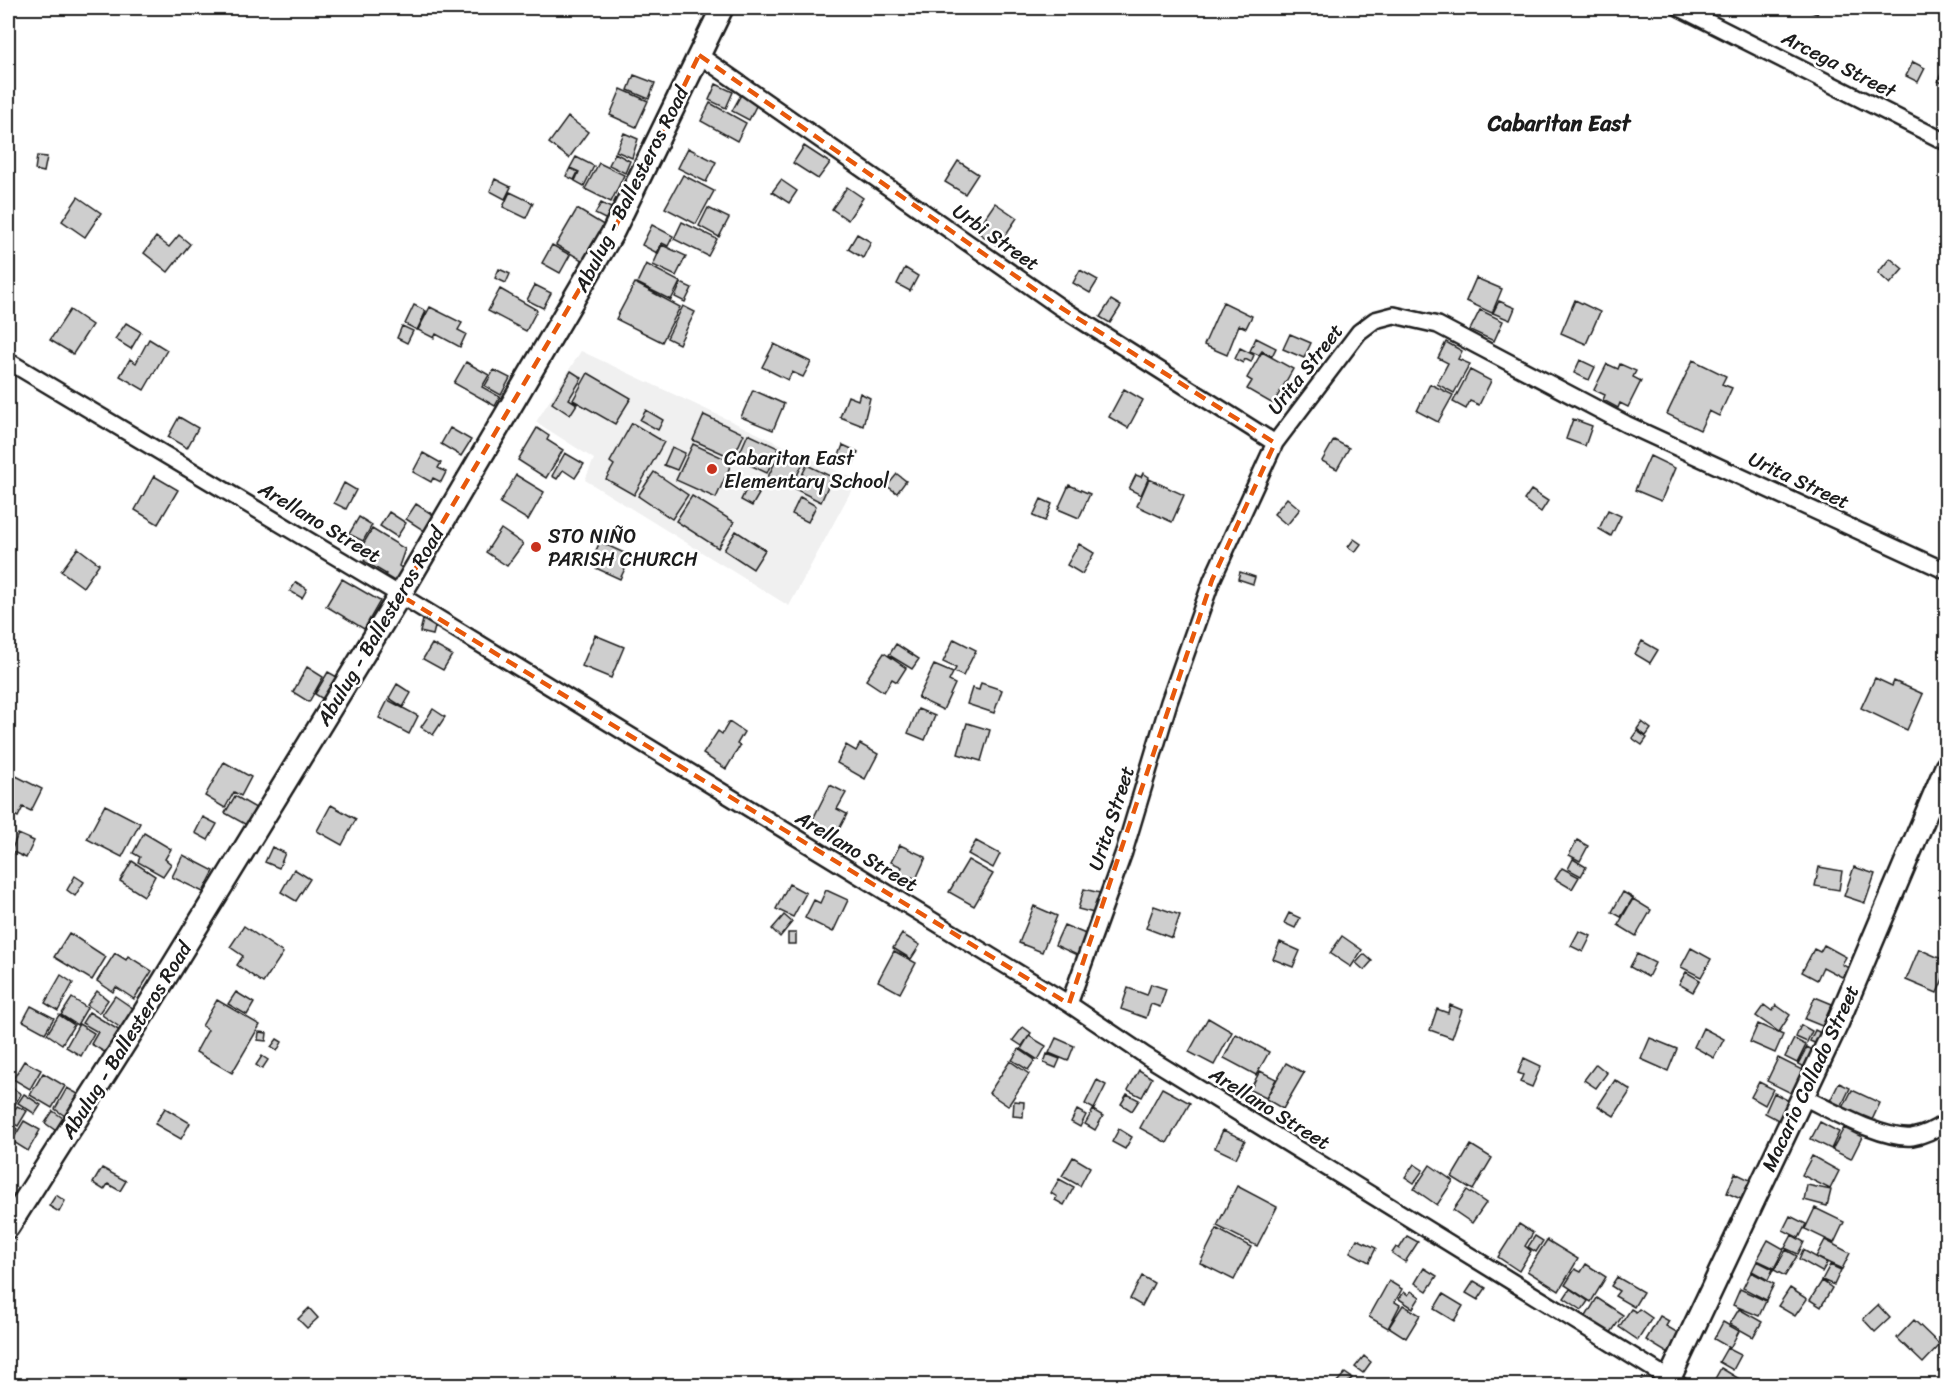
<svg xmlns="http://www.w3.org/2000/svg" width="1954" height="1393" font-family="Sriracha,sans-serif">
<rect width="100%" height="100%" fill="#fff"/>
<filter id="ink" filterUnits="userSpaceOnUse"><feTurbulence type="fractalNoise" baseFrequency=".0167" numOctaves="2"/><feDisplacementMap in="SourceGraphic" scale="12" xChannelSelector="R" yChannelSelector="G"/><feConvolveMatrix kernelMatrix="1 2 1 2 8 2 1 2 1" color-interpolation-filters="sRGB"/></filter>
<g filter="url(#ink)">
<path fill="#f0f0f0" d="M581,351l276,129 -68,126 -204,-126 9,-21 -58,-37z"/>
<path fill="#cecece" stroke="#1c1c1c" stroke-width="1.5" d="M1802,8h18l-3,6z
M1913,62l12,6 -7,14 -12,-6z
M1944,67l2,1v17l-8,-4z
M634,75l21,8 -6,16 -21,-9z
M716,84l17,8 -7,16 -17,-8z
M621,89l27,12 -12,26 -26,-12z
M742,93l15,11 -8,16 -17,-9z
M710,103l36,20 -9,18 -36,-20z
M568,117l20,15 -19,26 -20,-15z
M624,133l14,6 -6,19 -16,-7z
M804,146l26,17 -12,16 -25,-16z
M688,148l28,14 -10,20 -28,-14z
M615,153l15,8 -5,12 -16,-8z
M37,156l10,1 -3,15 -9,-2z
M576,157l18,9 -10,20 -9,-5 4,-9 -9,-4z
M958,161l20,13 -13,20 -20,-12z
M599,163l25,12 -13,27 -26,-13z
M570,168l8,4 -4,8 -8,-4z
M683,175l31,16 -18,33 -31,-16z
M495,179l16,8 -6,12 -15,-8z
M781,180l16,11 -8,12 -17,-11z
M847,187l16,11 -15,22 -16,-11z
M510,192l23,11 -7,15 -23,-11z
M78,197l23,16 -16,24 -23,-16z
M601,203l16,8 -6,11 -16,-8z
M995,203l22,15 -19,28 -22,-15z
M708,208l21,10 -10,19 -20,-11z
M577,209l30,18 -20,36 -31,-18z
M682,222l35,17 -9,17 -34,-17z
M652,225l21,11 -5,10 -6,-3 -5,10 -15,-8z
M857,234l14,8 -8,16 -15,-9z
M179,235l11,9 -22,28 -24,-19 12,-16 13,10z
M552,245l18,10 -10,18 -18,-10z
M662,245l24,11 -10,20 -23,-11z
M1890,258l13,11 -13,15 -12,-11z
M646,264l34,18 -9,18 -34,-17z
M905,268l13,8 -8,15 -13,-7z
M499,269l11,5 -4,9 -11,-5z
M1080,270l18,10 -8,13 -17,-10z
M1476,278l26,11 -10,24 -26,-12z
M635,283l45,24 -18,35 -46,-23z
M681,283l11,5 -7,14 -10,-5z
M535,285l16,8 -8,15 -16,-8z
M500,289l37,21 -11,21 -38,-20z
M1111,300l10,6 -11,17 -10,-6z
M1575,300l25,12 -14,32 -25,-11z
M1499,301l16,7 -5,12 -17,-7z
M1223,302l29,14 -6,12 -7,-3 -12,30 -23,-10z
M414,305l12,6 -9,19 -12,-6z
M683,306l12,6 -16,32 -12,-6z
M430,307l32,16 -4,7 8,4 -6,13 -24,-13 -2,4 -16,-8z
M70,310l22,15 -19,29 -23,-14z
M1480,310l23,11 -9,20 -24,-11z
M126,323l15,9 -10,17 -16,-10z
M402,326l11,5 -6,12 -10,-5z
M1290,334l21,9 -7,15 -21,-9z
M1256,338l20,10 -4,8 -10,-5 -3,4 -9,-4z
M149,339l18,11 -23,40 -24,-14 10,-17 6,4z
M1446,342l16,9 -4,8 12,5 -16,29 -17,-9 11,-21 -10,-5z
M774,344l37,18 -8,15 -11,-5 -4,8 -26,-13z
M1240,348l14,7 -3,7 -6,-3 -2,4 -8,-4z
M1262,352l31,17 -20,35 -26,-15 5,-8 -5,-3z
M1580,360l15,7 -6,13 -15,-7z
M1693,360l33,16 -4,8 10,4 -13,28 -10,-5 -9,19 -33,-16z
M466,362l23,13 -7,12 18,10 -5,9 -41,-23z
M1607,364l11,5 2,-5 16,7 -3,6 8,4 -13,26 -8,-4 -2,5 -15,-8 2,-5 -11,-5z
M494,370l16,8 -9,17 -16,-9z
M1470,370l21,11 -12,24 -9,-4 -4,8 -13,-7z
M571,371l11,7 -13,21 8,5 -7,11 -18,-12z
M588,373l43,25 -16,26 -42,-24z
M1430,384l23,11 -15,27 -21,-11z
M1124,389l19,11 -15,28 -19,-11z
M753,390l31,14 -11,26 -32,-13z
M860,393l10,5 -7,28 -23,-9 8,-21 10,4z
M646,410l17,10 -5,10 -18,-10z
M704,415l40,19 -11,24 -40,-18z
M179,417l19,11 -11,20 -19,-11z
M1573,419l19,7 -7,20 -19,-7z
M632,423l32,19 -30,53 -28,-16 8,-14 -4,-3z
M450,428l21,12 -10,16 -20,-12z
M537,428l12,8 -2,4 16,10 -17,28 -28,-18z
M748,434l30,14 -11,25 -30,-14z
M1334,440l15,8 -12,21 -15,-8z
M693,444l39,18 -16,36 -40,-18z
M843,445l15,7 -5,12 -15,-6z
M672,447l13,6 -8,17 -13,-5z
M782,448l23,11 -14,29 -23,-11z
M423,453l18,10 -3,5 8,4 -5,10 -8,-4 -2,4 -18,-10z
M565,453l19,11 -9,14 -12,-8 -6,9 -5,-3z
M1650,456l25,12 -14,33 -26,-11z
M807,465l25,12 -11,25 -26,-13z
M654,472l34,23 -16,24 -34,-23z
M1143,473l6,4 -8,18 -12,-6 7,-14 5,2z
M897,474l9,7 -9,12 -10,-7z
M516,475l28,17 -16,28 -28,-17z
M154,476l24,14 -20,34 -23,-14z
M1149,479l35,16 -12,27 -35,-16z
M344,483l12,7 -10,19 -12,-6z
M1069,485l21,9 -11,24 -21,-9z
M747,488l12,6 -7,12 -11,-6z
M1531,490l17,11 -7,11 -17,-12z
M692,496l42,26 -16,26 -42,-27z
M800,497l16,9 -8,16 -16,-8z
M1287,498l13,11 -13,16 -13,-11z
M1041,499l11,5 -7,17 -12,-5z
M416,504l19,12 -9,16 -20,-13z
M1608,510l13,6 -10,20 -12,-7z
M389,512l17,11 -9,14 -17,-11z
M359,517l13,8 -9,16 -14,-7z
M372,529l33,20 -6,17 7,5 -9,15 -14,-8 3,-4 -22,-13 6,-9 -8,-6z
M501,529l22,15 -16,22 -21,-14z
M736,531l29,19 -12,19 -29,-19z
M1354,539l7,5 -6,8 -7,-5z
M600,542l31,14 -11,23 -31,-14z
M1079,544l15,9 -12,21 -15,-9z
M78,548l21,16 -16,23 -22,-16z
M1240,572l15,5 -2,7 -15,-5z
M342,579l38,22 -16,28 -38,-23z
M296,582l11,7 -5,9 -12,-7z
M423,620l13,3 -3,12 -13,-3z
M595,635l29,12 -13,31 -29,-12z
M954,639l22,11 -13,26 -9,-4 2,-4 -13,-6z
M1642,641l16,9 -8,13 -15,-9z
M432,644l20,11 -9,15 -20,-11z
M896,644l23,15 -7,10 -23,-14z
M884,653l22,15 -9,14 -5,-3 -8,13 -18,-12z
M934,665l19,8 -4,8 6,3 -12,26 -25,-12z
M307,667l16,10 -14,25 -16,-10z
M328,672l11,6 -13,23 -11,-7z
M1875,678l17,8 2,-5 29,13 -16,36 -46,-22z
M981,683l21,7 -8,23 -27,-9 5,-16 7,2z
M397,684l14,9 -8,14 -14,-9z
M388,700l30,16 -9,18 -30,-16z
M433,709l12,8 -12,18 -12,-8z
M918,709l17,7 -10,24 -17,-7z
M729,722l15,10 -7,12 3,2 -14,23 -23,-15 15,-23 4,3z
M1642,722l9,7 -5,7 -9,-7z
M967,723l23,7 -9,31 -23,-7z
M1637,731l10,7 -5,7 -10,-7z
M860,744l18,10 -13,25 -28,-16 9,-18 10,6z
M224,762l27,15 -10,19 -7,-4 -9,16 -20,-12z
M14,775l28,14 -11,22 -8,-4 -5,10 -10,-5v-24z
M830,785l16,8 -9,16 10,5 -10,19 -25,-12z
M235,796l26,15 -9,17 -27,-15z
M105,805l35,18 -18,34 -35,-18z
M331,805l25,14 -14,26 -25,-14z
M203,817l14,7 -9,16 -13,-7z
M144,833l27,16 -6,10 6,5 -8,12 -25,-14 2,-5 -7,-4z
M18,834l16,7 -8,17 -15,-7z
M1577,840l11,6 -8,15 -11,-6z
M976,841l24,13 -7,14 -25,-14z
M900,845l26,12 -10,22 -4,-2 -2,6 -13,-6 5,-10 -11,-5z
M272,847l13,6 -6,15 -14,-6z
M183,855l31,16 -11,21 -31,-15z
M1573,859l13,8 -5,9 -13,-7z
M968,860l25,14 -19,32 -25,-14z
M132,861l23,15 -11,20 -24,-15z
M1819,867l23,4 -3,19 -24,-4z
M1854,867l21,7 -10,29 -21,-7z
M1562,868l17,9 -7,12 -17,-10z
M1946,868v22l-4,-3 4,-8 -4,-2z
M294,869l16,10 -14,22 -15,-9z
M75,876l9,6 -9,14 -8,-6z
M789,884l17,9 -13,24 -17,-8z
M1084,889l20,5 -6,20 -20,-5z
M826,890l22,10 -15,32 -28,-14 9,-18 6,3z
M1623,892l10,6 -12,19 -9,-5z
M1633,899l18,11 -15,26 -18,-11z
M1034,906l23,10 -15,36 -23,-9z
M1154,906l26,9 -8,23 -26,-10z
M1289,913l11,5 -5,10 -11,-5z
M784,915l8,7 -12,15 -8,-8z
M1064,925l24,10 -9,21 -24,-11z
M244,926l39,27 -20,30 -26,-18 6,-9 -13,-9z
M1579,931l12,5 -8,16 -12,-6z
M69,933l37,24 -14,23 -38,-23z
M788,933h8v11h-8z
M902,934l18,11 -9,14 -18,-11z
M1342,936l20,14 -11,17 -21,-14z
M1280,942l20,9 -7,16 -20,-8z
M1824,945l22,12 -4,7 6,4 -6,9 -19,-10 -6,13 -15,-8 12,-23 6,3z
M1691,948l20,11 -10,18 -20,-10z
M1919,949l27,12v11l-9,21 -31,-13z
M894,951l22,12 -16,30 -22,-12z
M115,953l11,7 2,-4 24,15 -18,28 -18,-12 -3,5 -16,-11z
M1364,954l8,7 -8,9 -8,-7z
M1637,954l18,9 -7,14 -18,-10z
M1686,972l14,8 -7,12 -14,-8z
M61,975l12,8 -15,28 -13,-8z
M1151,984l15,5 -6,18 -9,-3 -5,14 -25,-9 7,-21 19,7z
M97,991l11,9 -9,13 -12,-8z
M236,992l18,11 -7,12 -19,-11z
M115,996l19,13 -13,19 -19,-13z
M1815,997l17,7 -10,22 -17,-7z
M72,998l15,10 -10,17 -16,-10z
M217,1000l43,25 -28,48 -36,-21 12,-22 -6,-4z
M1450,1005l12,5 -10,28 -22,-8 7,-21 11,4z
M1764,1005l8,6 4,-6 14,10 -11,17 -23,-16z
M31,1006l23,12 -9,15 -22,-12z
M89,1012l36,22 -14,22 -20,-12 7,-12 -16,-9z
M59,1015l15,10 -12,19 -15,-10z
M1208,1018l24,14 -18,33 -25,-13z
M79,1024l15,9 -13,23 -15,-9z
M1758,1024l25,11 -8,18 -25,-11z
M1801,1025l11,6 -5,11 -11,-5z
M1023,1027l8,6 -9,13 -9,-6z
M1703,1028l21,11 -10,19 -20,-11z
M1815,1030l8,4 -6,10 -7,-3z
M259,1032l8,1 -1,8 -8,-1z
M1236,1034l33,18 -13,23 -32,-17z
M1029,1036l17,10 -8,14 -17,-11z
M1056,1038l18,8 -6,15 -19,-8z
M1650,1038l27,11 -9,22 -27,-12z
M277,1039l5,3 -5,9 -6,-4z
M1794,1039l12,6 -9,18 -12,-6z
M1807,1047l11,6 -9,17 -11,-6z
M1019,1049l16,11 -7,10 -16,-10z
M1047,1054l13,5 -4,9 -12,-5z
M262,1056l6,4 -6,9 -6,-4z
M1524,1058l17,8 -9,21 -12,-5 3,-7 -5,-2z
M1778,1058l26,13 -11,23 -26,-13z
M24,1061l17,9 -11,19 -17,-10z
M1010,1061l19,13 -21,32 -19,-13z
M1286,1063l18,10 -21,36 -17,-10z
M1596,1064l11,9 -11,15 -12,-8z
M1139,1070l13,8 -10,19 -14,-7z
M1260,1071l16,8 -10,19 -16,-8z
M43,1073l22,13 -13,22 -22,-13z
M1097,1080l9,5 -12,24 -9,-5z
M1615,1080l16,10 -17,26 -16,-10z
M1759,1082l14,7 -8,16 -14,-8z
M1839,1083l11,5 -9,19 -11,-6z
M8,1085l13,9 -11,19 -2,-2z
M67,1088l11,6 -13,22 -10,-7z
M1162,1088l28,15 -23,40 -27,-15z
M1852,1090l28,13 -9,19 -28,-14z
M1774,1093l17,9 -11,19 -15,-8z
M24,1094l17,11 -6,9 -17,-11z
M1127,1094l12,6 -7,11 -11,-7z
M1014,1101l10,1 -1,15 -10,-1z
M17,1106l10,5 -9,15 -10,-5z
M165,1108l25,15 -9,16 -26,-15z
M1077,1110l9,5 -6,12 -9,-5z
M1093,1110l10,6 -8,14 -10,-6z
M53,1111l14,10 -8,12 -14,-10z
M24,1121l16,9 -12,21 -16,-10z
M1820,1122l19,10 -8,17 -20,-10z
M8,1123l9,6 -9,16z
M1844,1128l18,9 -11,22 -19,-9z
M1119,1129l13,8 -7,12 -13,-7z
M1223,1130l22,10 -9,18 -21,-10z
M1471,1145l21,13 -19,32 -21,-13z
M1812,1156l27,15 -9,18 -28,-14z
M1073,1157l17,10 -10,19 -18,-10z
M1414,1164l9,6 -9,13 -9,-6z
M1430,1165l23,16 -16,24 -23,-16z
M102,1168l24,13 -6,10 -12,-7 -4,6 -11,-7z
M1735,1173l15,7 -9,19 -14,-6z
M1059,1179l15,8 -10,18 -9,-5 2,-3 -6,-4z
M1807,1185l24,5 -4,16 -23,-6z
M1237,1186l40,21 -20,39 -40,-20z
M1467,1190l19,13 -14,20 -19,-13z
M56,1195l9,6 -6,11 -10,-6z
M1815,1208l29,14 -10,21 -29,-14z
M1790,1216l16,8 -7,14 -16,-8z
M1519,1224l14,9 -8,13 6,5 -12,20 -21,-14z
M1217,1229l34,18 -17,33 -34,-17z
M1792,1235l12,7 -6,12 -13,-6z
M1407,1236l11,6 -13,20 -13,-9 4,-6 3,2z
M1535,1236l8,5 -7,11 -8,-5z
M1357,1239l19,9 -7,14 -19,-10z
M1547,1240l31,19 -19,32 -32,-20z
M1768,1240l16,9 -10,19 -17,-8z
M1825,1240l25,13 -8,16 -26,-12z
M1786,1250l11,6 -12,20 -11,-6z
M1803,1250l24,13 -5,9 -23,-13z
M1757,1261l16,8 -5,11 -16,-9z
M1586,1264l20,13 -15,25 -26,-17 10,-16 6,3z
M1830,1265l11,5 -7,15 -12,-5z
M1424,1268l13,8 -10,15 -12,-8z
M1751,1272l23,12 -8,16 -23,-12z
M1142,1276l12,7 -12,23 -12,-7z
M1617,1277l26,15 -9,15 -19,-11 4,-5 -8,-5z
M1389,1281l13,8 -7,13 5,3 -12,23 -19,-11z
M1474,1281l12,7 -8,12 -12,-7z
M1822,1281l10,7 -11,19 -11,-7z
M1790,1288l17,11 -12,17 -17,-10z
M1570,1289l18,12 -6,9 -18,-12z
M1740,1289l26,12 -7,15 -26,-11z
M1411,1291l9,6 -7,11 -14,-9 5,-7 4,3z
M1443,1294l20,12 -9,15 -20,-12z
M1597,1298l26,17 -13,19 -25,-16z
M1403,1305l17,10 -14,23 -17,-11z
M1878,1305l12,13 -15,14 -12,-13z
M309,1308l9,10 -11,10 -9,-9z
M1631,1309l5,3 3,-3 13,9 -14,22 -19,-13z
M1739,1309l23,13 -9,15 -23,-13z
M1660,1316l9,5 -3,5 14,8 -11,20 -23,-14z
M1914,1320l26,25 -17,18 -26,-25z
M1723,1322l16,9 -9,17 -16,-9z
M1727,1348l14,7 -8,15 -14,-8z
M1364,1356l7,6 -8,11 -8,-6z
M1721,1368l30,18h-40z
M1345,1373l7,5 -7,8h-6l-3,-3z
M1641,1380l10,6h-13z"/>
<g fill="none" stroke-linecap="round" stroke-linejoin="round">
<defs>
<path id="street" d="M1680,8l266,134
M699,55l361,252 215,136
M8,361l392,234 669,409 77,52 535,330
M1069,1004l55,-152 45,-150 43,-122 63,-137 84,-111 16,-12 19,-5 44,10 188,99 320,147
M1803,1097c28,13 79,43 109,40 13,-2 24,-8 34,-15"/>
<path id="secondary" d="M8,1227l134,-211 258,-421 213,-363 109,-224
M1666,1386l172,-364 108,-255"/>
</defs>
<use href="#street" stroke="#1c1c1c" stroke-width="20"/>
<use href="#secondary" stroke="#1c1c1c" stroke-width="26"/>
<use href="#street" stroke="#fff" stroke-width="15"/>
<use href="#secondary" stroke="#fff" stroke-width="21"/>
</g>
</g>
<path fill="none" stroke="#e8590c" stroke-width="4.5" stroke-dasharray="12 8" stroke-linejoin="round" d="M699,55l361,252 215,136 -63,137 -143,424 -669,-409 213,-363z"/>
<g fill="#c8321e" stroke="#fff" stroke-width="2">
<circle cx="712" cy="469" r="6"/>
<circle cx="536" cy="547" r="6"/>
</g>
<g text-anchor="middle" stroke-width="5" stroke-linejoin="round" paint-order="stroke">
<g font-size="20" fill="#1c1c1c" stroke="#fff">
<text transform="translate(1839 64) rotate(27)" y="7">Arcega Street</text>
<text transform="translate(631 189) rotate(-63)" y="7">Abulug - Ballesteros Road</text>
<text transform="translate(996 237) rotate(35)" y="7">Urbi Street</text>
<text transform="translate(1305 369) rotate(-52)" y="7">Urita Street</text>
<text transform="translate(1799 480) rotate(25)" y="7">Urita Street</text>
<text transform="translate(320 522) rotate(31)" y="7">Arellano Street</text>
<text transform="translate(380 626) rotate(-59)" y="7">Abulug - Ballesteros Road</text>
<text transform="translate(1111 818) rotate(-72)" y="7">Urita Street</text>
<text transform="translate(857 851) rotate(31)" y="7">Arellano Street</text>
<text transform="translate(126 1040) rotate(-58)" y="7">Abulug - Ballesteros Road</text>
<text transform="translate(1810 1078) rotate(-65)" y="7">Macario Collado Street</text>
<text transform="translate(1270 1108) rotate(32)" y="7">Arellano Street</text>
</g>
<g font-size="20" fill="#1c1c1c" stroke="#fff" text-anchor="start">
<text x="724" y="465">Cabaritan East<tspan x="724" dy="23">Elementary School</tspan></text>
<text x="548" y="543">STO NIÑO<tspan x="548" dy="23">PARISH CHURCH</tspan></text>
</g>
<g font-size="22" font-weight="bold" fill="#1c1c1c" stroke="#fff">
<text x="1559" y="131">Cabaritan East</text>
</g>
</g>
<rect width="1954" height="1393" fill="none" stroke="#fff" stroke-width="30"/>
<rect x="15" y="15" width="1924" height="1363" fill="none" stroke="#1c1c1c" stroke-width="2" filter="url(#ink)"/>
</svg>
